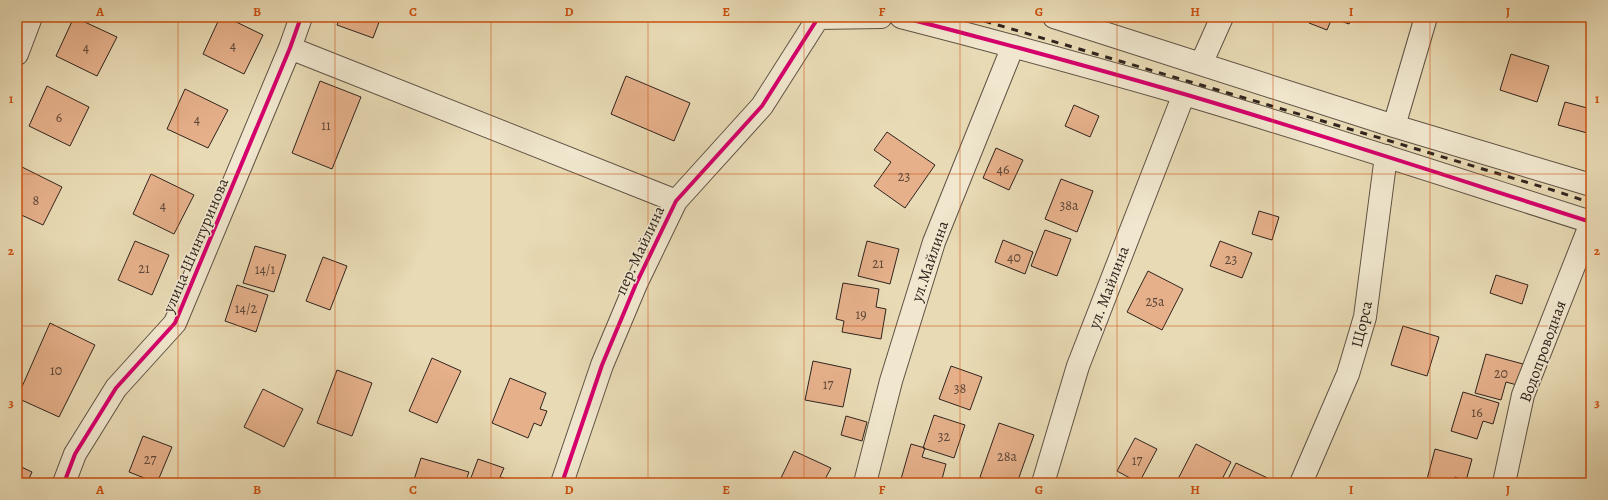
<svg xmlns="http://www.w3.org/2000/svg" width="1608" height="500" font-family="Alegreya,serif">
<rect width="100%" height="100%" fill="#e8dab4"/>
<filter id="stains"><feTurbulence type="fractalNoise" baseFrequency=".005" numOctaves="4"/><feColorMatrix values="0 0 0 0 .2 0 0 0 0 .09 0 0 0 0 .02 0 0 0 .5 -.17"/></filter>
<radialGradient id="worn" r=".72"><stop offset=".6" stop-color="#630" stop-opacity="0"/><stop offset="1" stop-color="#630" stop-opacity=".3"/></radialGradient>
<path fill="#e5b08a" stroke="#30241e" d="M74,17l43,20 -20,39 -41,-20z
M220,17h6l37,18 -19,39 -41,-20z
M340,17h41l-8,21 -36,-13z
M1312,17h40l-3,7 -17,-6 -5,12 -18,-7z
M1568,17h23v5l-23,-4z
M1511,54l38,12 -12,36 -37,-12z
M626,76l64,27 -16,38 -63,-27z
M320,81l41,16 -29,72 -40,-16z
M47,86l42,21 -19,39 -41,-20z
M185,89l43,21 -20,38 -41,-19z
M1565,102l26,7v25l-33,-9z
M1074,105l25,11 -9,21 -25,-11z
M887,132l48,33 -30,43 -31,-22 17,-24 -17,-12z
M996,148l27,12 -14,30 -26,-12z
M20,166l42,21 -19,38 -26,-12v-41z
M151,174l43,21 -20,39 -41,-20z
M1061,179l32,12 -16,41 -32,-13z
M1259,211l20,6 -7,23 -20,-6z
M1045,230l26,9 -14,37 -26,-10z
M1003,240l30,12 -8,22 -30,-12z
M135,241l34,14 -17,40 -34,-15z
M867,241l32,8 -9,35 -32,-8z
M1220,241l32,12 -10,25 -32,-12z
M255,246l31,9 -12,37 -31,-9z
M323,257l24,9 -17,44 -24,-9z
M1148,271l35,18 -21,41 -35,-18z
M1496,275l32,10 -6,19 -32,-11z
M843,283l36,6 -3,18 10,2 -5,30 -39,-7 2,-11 -8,-2z
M237,285l31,10 -12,37 -31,-11z
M50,323l45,22 -36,72 -42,-19z
M1403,326l36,11 -12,39 -36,-11z
M1486,354l37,10 -6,21 -11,-3 -5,18 -26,-7z
M432,358l29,13 -24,52 -28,-12z
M813,361l38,8 -8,38 -38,-7z
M951,366l31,11 -12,33 -31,-11z
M337,370l35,13 -20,53 -35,-13z
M510,378l36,15 -6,16 7,2 -6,15 -7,-3 -6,15 -36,-15z
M263,389l40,20 -19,38 -40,-20z
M1463,392l36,11 -6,21 -10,-3 -6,18 -26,-8z
M934,415l31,10 -11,33 -31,-10z
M846,416l21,6 -5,19 -21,-6z
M999,423l35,12 -17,48h-19l-18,-6z
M143,436l29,11 -15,36 -28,-11z
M1135,438l22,11 -18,34 -22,-12z
M911,444l14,4 -3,9 24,7 -5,19h-27l-13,-4z
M1196,444l35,18 -11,21h-44z
M1435,449l37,10 -6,22 -11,-4 -1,6h-28z
M794,451l37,17 -8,15h-31l-11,-5z
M421,458l48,14 -4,11h-52z
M478,459l26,9 -4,9 8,2 -2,4h-37z
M1236,463l42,20h-52z
M17,465l15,7 -5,11h-10z"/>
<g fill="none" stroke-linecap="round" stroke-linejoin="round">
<defs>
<path id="minor" d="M812,17l6,1 63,-1
M901,17c94,24 189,50 283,77 136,40 272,85 407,128
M1054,17l340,109 197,59
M290,48l386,153
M17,54l14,-37
M1201,64l21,-47
M1394,126l32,-109
M64,483l11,-29 41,-66 59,-65 115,-275 11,-31
M562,483l40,-118 34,-81 40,-83 86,-95 56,-88
M865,483l26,-102 43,-139 79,-196
M1043,483l35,-117 106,-272
M1301,483l47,-109 17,-57 21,-161
M1504,483l19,-88 68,-172"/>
</defs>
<use href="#minor" stroke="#5e5244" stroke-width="24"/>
<use href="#minor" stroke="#f0e7ce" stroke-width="22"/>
<path stroke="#30241e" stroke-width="3" stroke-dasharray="7 7" stroke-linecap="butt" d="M971,17l419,124 169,51 32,11"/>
<defs>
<path id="cycleway" d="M901,17c94,24 189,50 283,77 136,40 272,85 407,128
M64,483l11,-29 41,-66 59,-65 115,-275 11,-31
M562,483l40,-118 34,-81 40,-83 86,-95 56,-88"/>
</defs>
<use href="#cycleway" stroke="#f0e7ce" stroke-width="6"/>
<use href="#cycleway" stroke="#d6006c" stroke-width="4"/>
</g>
<path fill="none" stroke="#cc510f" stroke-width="1" stroke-opacity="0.55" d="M178,17v466M335,17v466M491,17v466M648,17v466M804,17v466M960,17v466M1117,17v466M1273,17v466M1430,17v466M17,174h1574M17,326h1574"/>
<g text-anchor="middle" stroke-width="3" stroke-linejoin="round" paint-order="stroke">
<g font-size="14" fill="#5d4739">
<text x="233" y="50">4</text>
<text x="86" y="52">4</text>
<text x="59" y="122">6</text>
<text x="197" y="124">4</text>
<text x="326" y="130">11</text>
<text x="1003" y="174">46</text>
<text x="904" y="181">23</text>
<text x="36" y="205">8</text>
<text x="163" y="210">4</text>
<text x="1069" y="210">38а</text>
<text x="1014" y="262">40</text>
<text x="1231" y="264">23</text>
<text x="878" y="268">21</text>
<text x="144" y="273">21</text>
<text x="265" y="274">14/1</text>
<text x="1155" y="306">25а</text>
<text x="246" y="313">14/2</text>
<text x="861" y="319">19</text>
<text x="56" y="375">10</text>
<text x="1501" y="378">20</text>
<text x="828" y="389">17</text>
<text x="960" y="393">38</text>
<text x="1477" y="417">16</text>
<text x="944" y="441">32</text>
<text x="1007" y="461">28а</text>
<text x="150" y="464">27</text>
<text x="1137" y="465">17</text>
</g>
<g font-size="16" fill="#30241e" stroke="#f0e7ce">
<text transform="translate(195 245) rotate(-67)" y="6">улица Шинтуринова</text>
<text transform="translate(639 250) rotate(-65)" y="6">пер. Майлина</text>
<text transform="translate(929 261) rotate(-71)" y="6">ул.Майлина</text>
<text transform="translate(1108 287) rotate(-69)" y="6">ул. Майлина</text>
<text transform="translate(1361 324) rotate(-77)" y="6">Щорса</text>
<text transform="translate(1542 351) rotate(-70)" y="6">Водопроводная</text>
</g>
</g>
<rect width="1608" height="500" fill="none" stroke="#e8dab4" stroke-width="44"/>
<rect x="22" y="22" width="1564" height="456" fill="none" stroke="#cc510f" stroke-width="1.5"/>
<g font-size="13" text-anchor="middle" font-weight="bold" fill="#cc510f">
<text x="100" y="16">A</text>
<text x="257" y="16">B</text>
<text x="413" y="16">C</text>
<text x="569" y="16">D</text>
<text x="726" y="16">E</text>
<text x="882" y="16">F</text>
<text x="1039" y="16">G</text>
<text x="1195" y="16">H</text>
<text x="1351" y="16">I</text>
<text x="1508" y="16">J</text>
<text x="11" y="103">1</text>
<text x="1597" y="103">1</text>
<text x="11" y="255">2</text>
<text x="1597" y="255">2</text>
<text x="11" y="407">3</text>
<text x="1597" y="407">3</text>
<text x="100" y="494">A</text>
<text x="257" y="494">B</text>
<text x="413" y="494">C</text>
<text x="569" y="494">D</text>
<text x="726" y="494">E</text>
<text x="882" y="494">F</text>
<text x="1039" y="494">G</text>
<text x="1195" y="494">H</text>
<text x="1351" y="494">I</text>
<text x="1508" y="494">J</text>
</g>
<rect width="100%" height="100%" filter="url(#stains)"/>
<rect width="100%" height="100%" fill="url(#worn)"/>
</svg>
